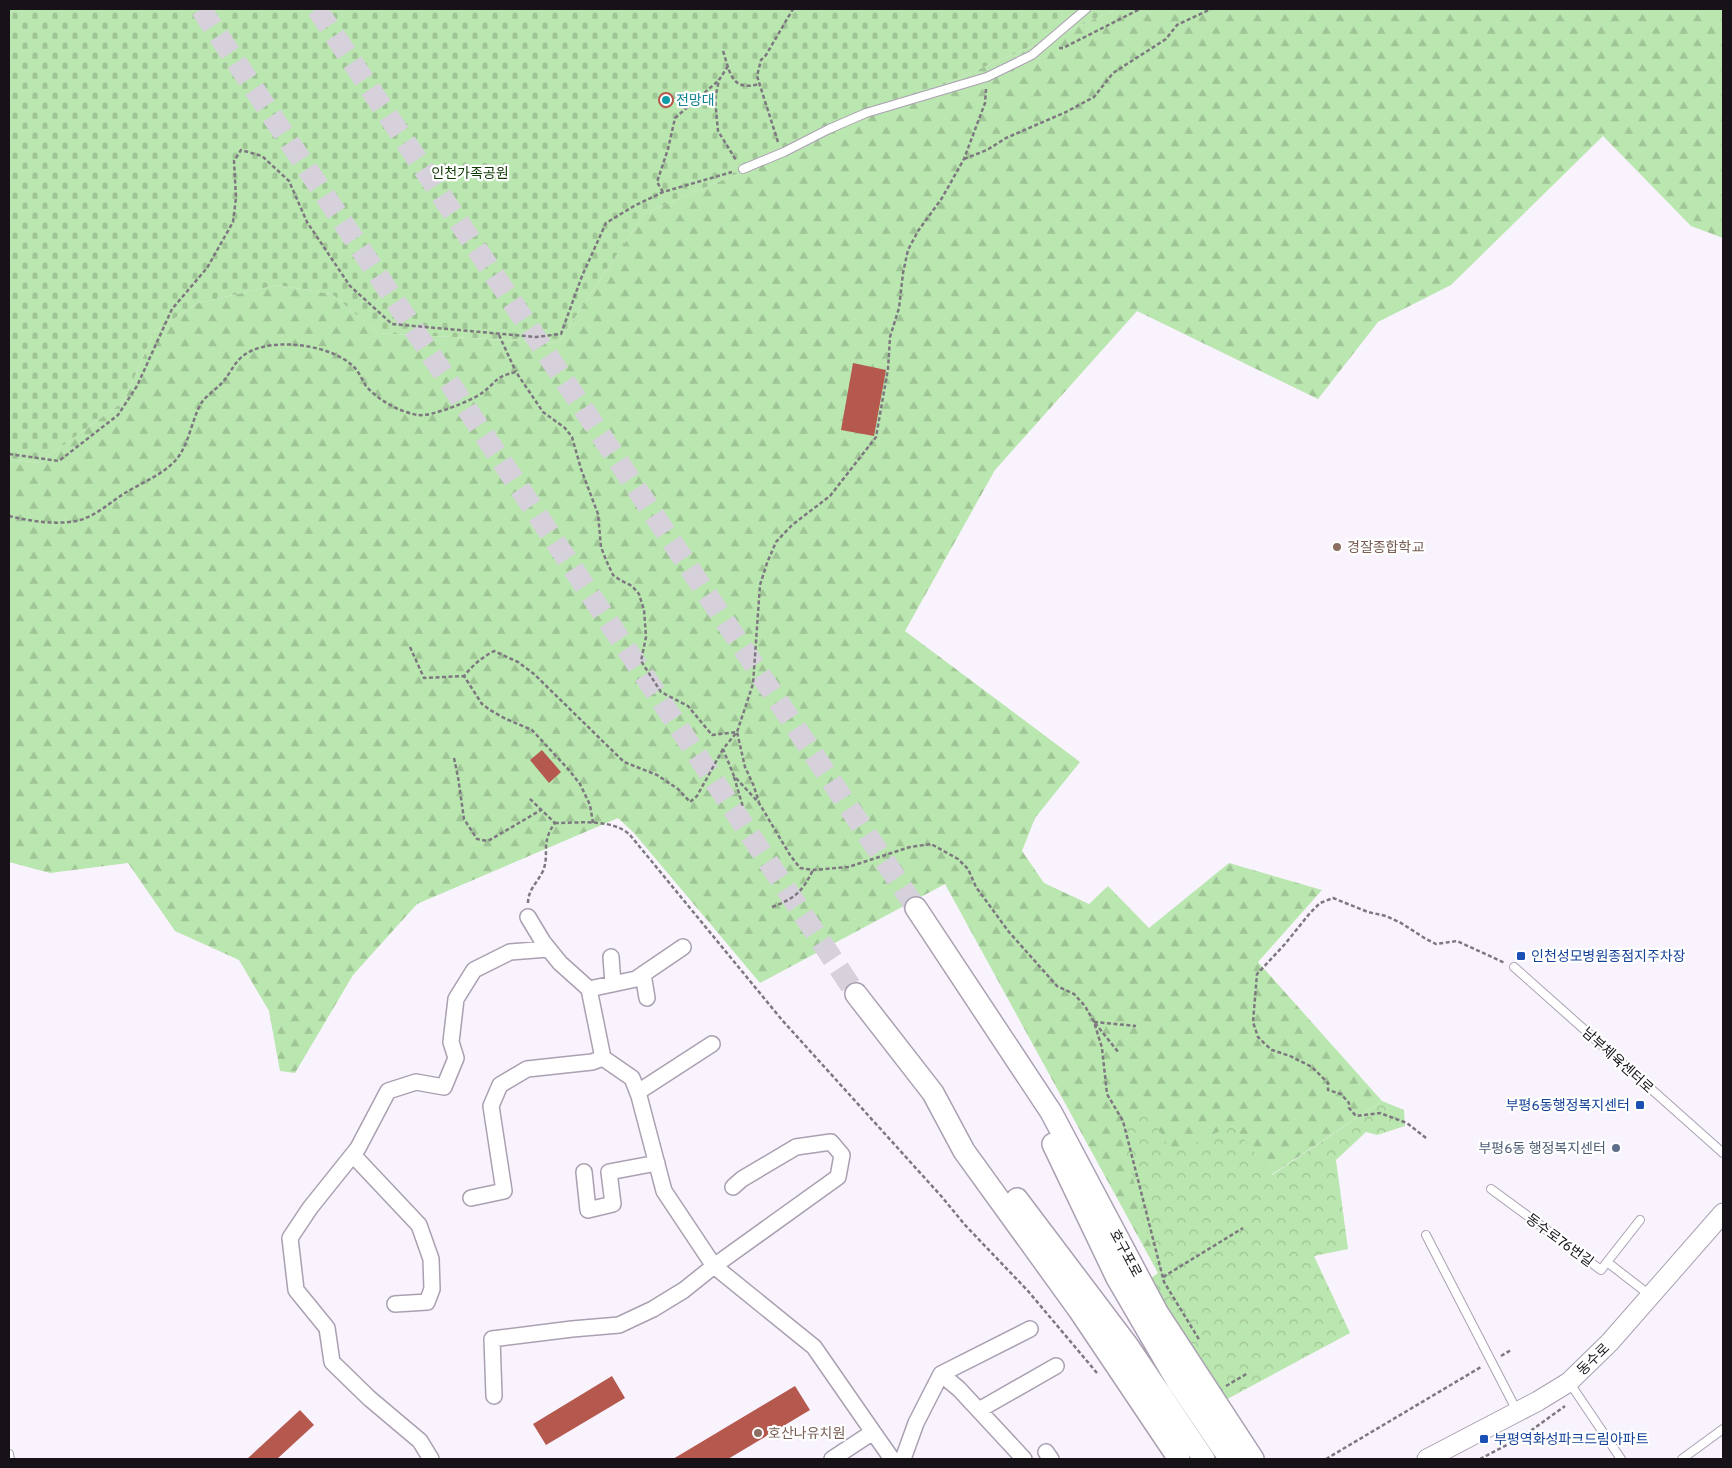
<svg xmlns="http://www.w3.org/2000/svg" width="1732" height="1468" font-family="Overpass,'Noto Sans KR',sans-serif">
<defs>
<pattern id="forest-firs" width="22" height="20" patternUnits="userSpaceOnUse" patternTransform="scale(1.25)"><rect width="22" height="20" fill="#bae6af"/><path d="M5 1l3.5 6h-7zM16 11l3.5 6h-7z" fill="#9fc496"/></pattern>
<pattern id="cemetery-stones" width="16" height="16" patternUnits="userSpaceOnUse" patternTransform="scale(1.25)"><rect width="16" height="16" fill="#bae6af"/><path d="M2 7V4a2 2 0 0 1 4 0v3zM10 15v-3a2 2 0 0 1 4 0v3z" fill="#9fc496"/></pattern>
<pattern id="park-crowns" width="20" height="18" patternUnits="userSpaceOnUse" patternTransform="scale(1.25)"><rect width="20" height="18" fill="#bae6af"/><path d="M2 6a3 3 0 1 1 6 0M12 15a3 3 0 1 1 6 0" fill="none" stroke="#9fc496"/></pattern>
</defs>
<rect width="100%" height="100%" fill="#f9f3fe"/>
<path fill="url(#forest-firs)" d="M1118,9h605v229l-32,-12 -88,-90 -152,149 -73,37 -60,77 -181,-88 -142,159 -90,161 175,131 -45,56 -13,33 22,32 45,21 19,-18 41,42 80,-65 93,27 -64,72 124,139 -111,74 -38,-50 -75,148 -213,-389 -185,99 -126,-150 -16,-15 -201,86 -64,71 -58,98 -15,-2 -11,-60 -30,-51 -64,-29 -47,-68 -78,10 -41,-11v-403l30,4 85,-62 30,-69 44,-29 79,-18 55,9 46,39 180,10 86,-129z"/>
<path fill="url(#cemetery-stones)" d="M9,9h1109l-474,205 -86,129 -180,-10 -46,-39 -55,-9 -79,18 -44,29 -30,69 -85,62 -30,-4z"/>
<path fill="url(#park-crowns)" d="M1382,1101l22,9 1,16 -28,9 -11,-3 -30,28 12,89 -34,7 36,77 -130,70 -73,-122 11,-8 -39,-147 29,-14 25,41 60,-28 39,50z"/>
<path fill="#b5584e" d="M658 100a8 8 0 1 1 16 0a8 8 0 1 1-16 0Z
M853,363l33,7 -12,66 -33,-6z
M542,750l19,22 -12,11 -19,-23z
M612,1376l13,22 -79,47 -13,-21z
M795,1386l15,24 -82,49h-55z
M300,1410l14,15 -37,34h-30z"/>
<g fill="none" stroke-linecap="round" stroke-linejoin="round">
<path stroke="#d7d1dc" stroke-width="21" stroke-dasharray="21 11" stroke-linecap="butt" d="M201,9l655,985
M317,9l599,899"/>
<defs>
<path id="service" d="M743,169l41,-17 45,-23 37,-16 121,-36 45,-22 54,-46
M1514,967l209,186
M1491,1189l110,81 6,-8 44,34
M1426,1235l91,176
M1607,1262l33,-42
M1569,1382l52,77
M9,1454l1,5
M1682,1459l41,-30"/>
<path id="minor" d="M528,917l15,25 17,21 29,26
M611,957l2,27
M643,974l4,24
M603,1058l-14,-69 47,-10 47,-32
M638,1092l74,-48
M353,1155l66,70 12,34 1,30 -5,13 -32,2
M584,1172l4,38 25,-6 -4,-32 48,-9
M471,1198l33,-7 -13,-85 9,-21 27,-16 65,-7 11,-4 29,20 7,18 25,95 50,75 100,81 59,85
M941,1374l89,-45
M494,1396l-2,-57 80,-10 47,-4 34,-16 31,-19 30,-24 124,-89 4,-22 -11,-13 -35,5 -54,32 -9,8
M979,1410l77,-44
M1046,1452l5,7
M431,1459l-11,-18 -51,-43 -37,-36 -5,-34 -31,-38 -6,-52 20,-30 48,-60 30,-57 28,-9 28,5 12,-29 -5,-16 5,-43 18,-29 36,-18 38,-3
M832,1459l41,-27 19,27
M903,1459l13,-36 25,-49 18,15 65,70"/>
<path id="tertiary" d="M1427,1459l111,-58 31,-19 41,-40 113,-129"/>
<path id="secondary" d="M916,908l135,204 106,200 96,147
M856,994l77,99 31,58 115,159 100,149
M1053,1144l64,134 60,103 53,78
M1017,1199l111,147 76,113"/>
</defs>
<use href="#service" stroke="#aaa0b1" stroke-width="10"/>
<use href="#minor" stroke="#aaa0b1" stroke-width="18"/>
<use href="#tertiary" stroke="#aaa0b1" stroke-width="21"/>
<use href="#secondary" stroke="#aaa0b1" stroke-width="24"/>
<path stroke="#7d7880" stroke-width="2.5" stroke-dasharray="4 2.5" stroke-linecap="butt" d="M1059,48h4l77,-39
M723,51c7,21 8,41 36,33
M728,66l-9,14 -4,19 3,32 18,29
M986,89l-1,14 -21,56 -22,39 -24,33 -10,19 -5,23 -4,35 -9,29 -2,32 -12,68 -46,59 -38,29 -16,17 -9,21 -7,22 -7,99 -16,48 -14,17 11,27 25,27 31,52 10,13 13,2 35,-3 62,-20 21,-3 27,15 10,10 8,18 33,45 48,54 17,8 11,12 9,16 8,26 5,46 16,27 41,161 36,59
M778,142l-21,-66 4,-16 5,-5 27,-46
M964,159l23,-9 19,-12 60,-26 28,-15 19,-24 53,-34 11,-14 34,-16
M663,192l-6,-10 11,-33 7,-31 43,-37
M499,335l17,37
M9,454l50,7 59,-46 19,-29 35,-77 35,-41 26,-46 3,-24 -2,-37 7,-11 21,6 27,25 18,41 43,64 42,38 144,13 25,-3 21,-58 24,-53 28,-17 29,-14 69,-20
M9,516c21,5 45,9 67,5 19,-4 33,-18 49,-28 19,-12 46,-21 57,-42 8,-14 12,-37 20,-49 5,-7 13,-12 19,-18 12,-13 13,-25 30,-33 27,-13 81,-6 103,16 5,5 8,13 12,19 13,15 34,26 52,29 13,2 53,-14 64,-22 16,-12 12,-16 34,-21l27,40 22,16 7,9 9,32 17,45 3,33 5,13 7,15 7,5 12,6 7,8 5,16 2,27 -5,24 20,31 27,14 24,29 25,-3 8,35 8,17 6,18
M410,647l14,31 40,-2
M454,758l4,19 6,42 13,20 11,2 53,-31
M734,777l9,30
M555,823c24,0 57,-5 75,12l152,185 160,177 23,28 63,66 69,82
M593,823l-3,-18 -10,-21 -11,-14 -37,-40 -28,-12 -14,-8 -8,-6 -18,-28c9,-11 17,-18 30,-25l24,11 16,12 90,88 33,13 21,14 12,13 7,-6 26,-47
M528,903c0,-13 9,-20 15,-32 7,-17 -3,-28 12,-48l-26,-25
M772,907c24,-9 30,-15 41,-37
M1094,1022l42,4
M1095,1023l24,30
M1426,1138l-19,-15 -27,-10 -24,3 -7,-8v-5l-8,-9 -13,-4v-7l-16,-16 -22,-11 -18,-6 -7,-6 -7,-7 -5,-15 4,-48 28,-30 25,-31 10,-10 13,-5 35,14 18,4 15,7 25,16 10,5 21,-3 48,22
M1163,1277l80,-49
M1501,1356l10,-6
M1226,1386l22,-13
M1326,1459l155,-92
M1480,1459l42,-22 43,-31"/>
<use href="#service" stroke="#fff" stroke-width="8"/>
<use href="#minor" stroke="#fff" stroke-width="15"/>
<use href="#tertiary" stroke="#fff" stroke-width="19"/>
<use href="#secondary" stroke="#fff" stroke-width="21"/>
</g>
<circle fill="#0f9aa8" stroke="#fff" stroke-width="2" cx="666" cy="100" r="5"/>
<g fill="#8d6e63" stroke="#fff" stroke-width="2">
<circle cx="1337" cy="547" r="5"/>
<circle cx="758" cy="1433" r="5"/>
</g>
<g fill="#1a4fb4" stroke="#fff" stroke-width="2">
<rect x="1516" y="951" width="10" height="10" rx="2.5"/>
<rect x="1635" y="1100" width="10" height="10" rx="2.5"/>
<rect x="1479" y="1434" width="10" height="10" rx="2.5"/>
</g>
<circle fill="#5c6f8a" stroke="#fff" stroke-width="2" cx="1616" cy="1148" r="5"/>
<g text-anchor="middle" stroke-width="4.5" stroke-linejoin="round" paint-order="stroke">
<g font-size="14" fill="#0d838f" stroke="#fff" text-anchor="start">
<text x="676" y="105">전망대</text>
</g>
<g font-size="14" fill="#123a04" stroke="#fff">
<text x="470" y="178">인천가족공원</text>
</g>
<g font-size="14" fill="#785e54" stroke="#fff" text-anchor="start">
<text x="1347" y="552">경잘종합학교</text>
<text x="768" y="1438">호산나유치원</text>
</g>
<g font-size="14" fill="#164399" stroke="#fff" text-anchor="start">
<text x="1531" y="961">인천성모병원종점지주차장</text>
<text x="1630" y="1110" text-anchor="end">부평6동행정복지센터</text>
<text x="1494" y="1444">부평역화성파크드림아파트</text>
</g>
<g font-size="14" fill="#161218" stroke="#fff">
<text transform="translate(1618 1060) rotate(42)" y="5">남부체육센터로</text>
<text transform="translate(1560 1240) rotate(36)" y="5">동수로76번길</text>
<text transform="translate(1126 1253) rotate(62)" y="5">호구포로</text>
<text transform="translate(1593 1359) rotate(-44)" y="5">동수로</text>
</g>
<g font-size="14" fill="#4e5e75" stroke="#fff" text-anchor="end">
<text x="1606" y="1153">부평6동 행정복지센터</text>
</g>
</g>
<rect width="1732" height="1468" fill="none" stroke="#161218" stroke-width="20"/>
</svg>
